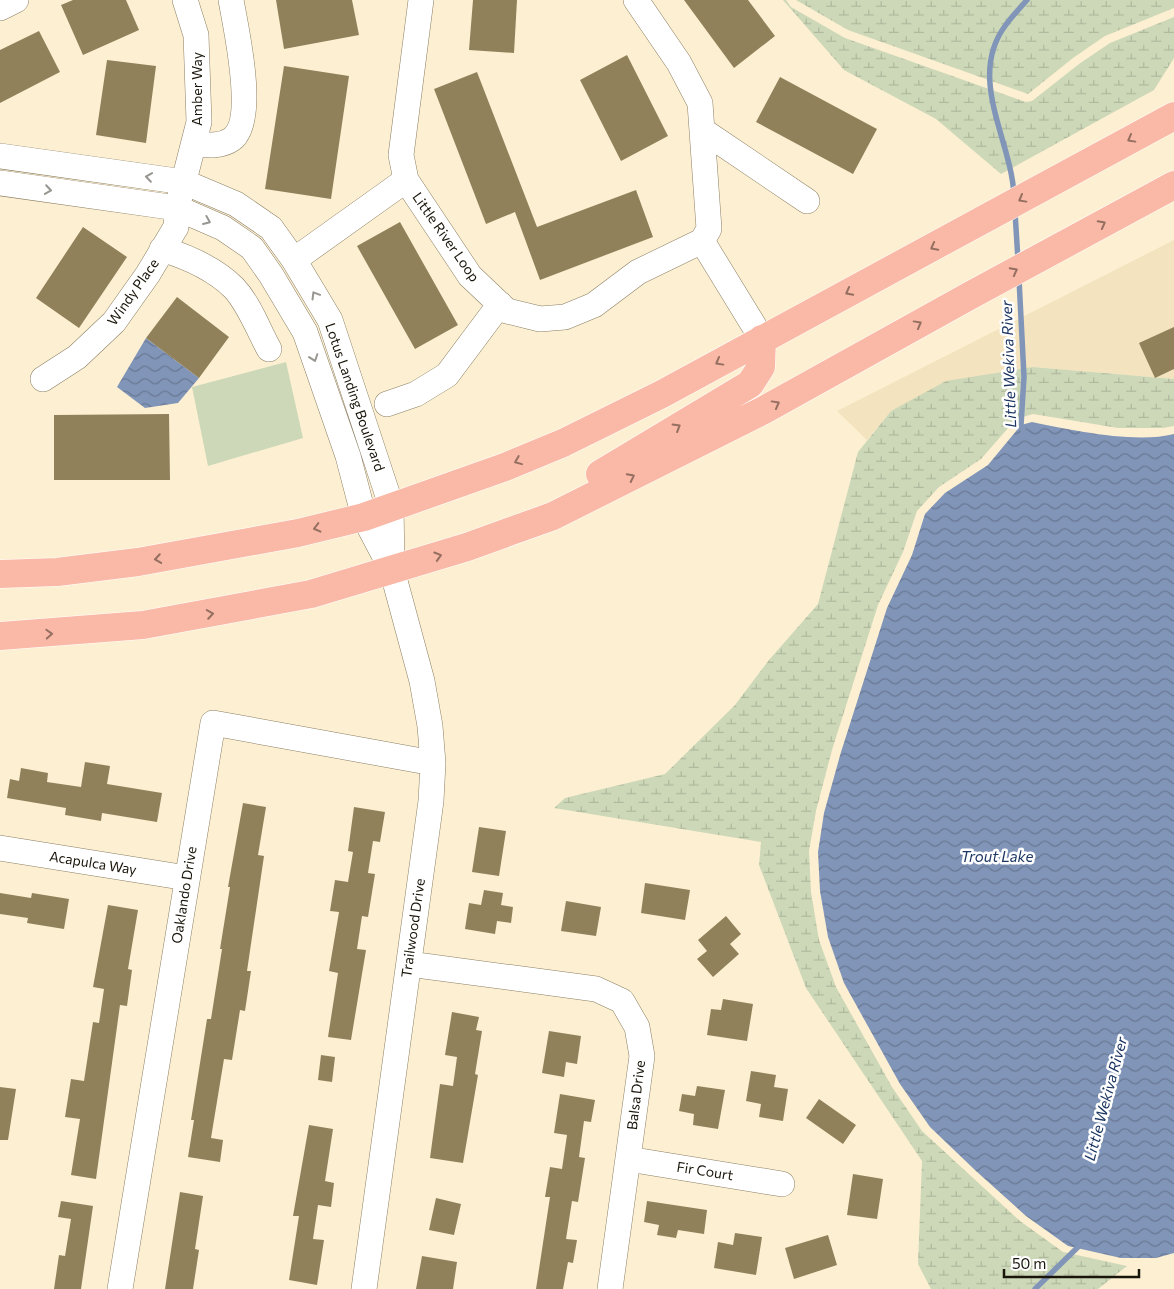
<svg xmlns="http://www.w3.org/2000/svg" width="1174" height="1289" font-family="Commissioner,sans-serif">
<defs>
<pattern id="wetland-marsh" width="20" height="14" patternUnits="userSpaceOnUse" patternTransform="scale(1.25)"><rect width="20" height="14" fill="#cdd8b8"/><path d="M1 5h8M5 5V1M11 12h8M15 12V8" fill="none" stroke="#afb89d"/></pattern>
<pattern id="water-waves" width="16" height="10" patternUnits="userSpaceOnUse" patternTransform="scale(1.25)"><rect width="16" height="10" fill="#8195b8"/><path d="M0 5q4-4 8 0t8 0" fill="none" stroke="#697894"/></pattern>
</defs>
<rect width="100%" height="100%" fill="#fdf0d2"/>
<path fill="#f3e3be" d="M1174,240v139l-141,-12 -142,44 -24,29 -30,-29z"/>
<path fill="#cdd8b8" d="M286,362l17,76 -95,28 -16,-79z"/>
<path fill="url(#wetland-marsh)" d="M783,0h3l5,7 54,31 181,64 6,-1 47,-37 31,-21 64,-26v41l-20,32 -153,84 -65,-55 -92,-49z
M796,0h378v8l-69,28 -32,22 -45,36 -180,-64z
M1033,367l141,12v47l-11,2h-45l-85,-14 -17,5 -35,40 -42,28 -22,24 -14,41 -25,53 -46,145 -16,61 -7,40 2,41 8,48 17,47 56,100 30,44 98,90 43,31 64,14 -29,23h-167l-13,-25 4,-103 -116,-173 -47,-123 2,-23 -207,-34 11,-10 100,-24 70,-69 34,-45 49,-56 40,-152 33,-41 55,-30z"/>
<path fill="url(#water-waves)" d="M146,338l53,40 -21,25 -33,5 -28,-21z
M1032,422c39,8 103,22 142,12v819l-18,5h-35l-53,-12 -42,-30 -50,-45 -46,-44 -30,-43 -56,-101 -16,-46 -8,-46 -2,-39 6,-39 17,-61 46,-144 25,-53 13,-41 20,-21 43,-28 33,-40z"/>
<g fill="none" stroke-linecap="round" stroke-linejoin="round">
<path stroke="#8195b8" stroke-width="5.5" d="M1014,195c-3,-56 -47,-117 -9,-169 6,-9 15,-18 22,-26
M1015,212l3,48
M1019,279l5,98 -3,48 3,7
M1035,1289l43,-42 1,-5"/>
</g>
<path fill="#91815b" d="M73,0h53l13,30 -56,25 -22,-50z
M276,0h76l7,35 -75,14z
M473,0h44l-3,53 -45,-3z
M684,0h64l27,36 -41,32z
M39,31l21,41 -60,31v-53z
M627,55l41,81 -47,25 -41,-81z
M107,60l49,6 -10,77 -50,-8z
M284,66l65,10 -18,123 -66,-10z
M477,72l60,155 99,-37 17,47 -113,43 -25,-68 -29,12 -52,-135z
M780,77l97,52 -24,45 -97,-52z
M400,222l58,103 -43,24 -58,-103z
M83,227l44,30 -48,71 -43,-30z
M177,297l52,40 -30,41 -53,-40z
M1174,327v42l-19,9 -16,-35z
M169,414l1,66h-116v-65z
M85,762l25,4 -3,18 55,9 -5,29 -55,-9 -1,8 -36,-6 1,-7 -59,-10 3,-19 9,2 2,-13 27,5 -1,9 34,5z
M243,803l23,4 -8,48 6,1 -17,115h4l-6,40 -5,-1 -8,50 -8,-1 -13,79 12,2 -3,22 -32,-5 6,-37h-3l16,-101h4l11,-70h-2l10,-62h-2z
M354,807l31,5 -5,30 -7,-1 -5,32 7,1 -7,43 -6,-1 -5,33 9,1 -15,90 -23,-3 10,-64 -9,-2 10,-59 -9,-1 5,-31 13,2 5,-30 -5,-1z
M479,827l27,4 -7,45 -27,-4z
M645,883l45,7 -5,30 -44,-7z
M484,890l19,3 -2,12 12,2 -2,16 -14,-2 -2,13 -30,-5 4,-26 12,2z
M0,893l31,5 1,-5 37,6 -5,30 -37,-6 1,-5 -28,-4z
M566,901l35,6 -5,29 -35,-5z
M108,905l30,5 -10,59 4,1 -5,36 -7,-1 -24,174 -25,-4 9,-56 -15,-2 6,-38 13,2 9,-59 6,1 5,-34 -11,-2z
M726,916l15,18 -11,10 9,10 -26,23 -16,-18 10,-8 -9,-11z
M723,999l30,5 -6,37 -40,-6 4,-26 10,1z
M452,1012l27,5 -3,13 6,1 -7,43 3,1 -15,88 -33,-5 10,-74 13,2 4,-29 -12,-2z
M549,1031l32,5 -4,28 -11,-2 -2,15 -22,-4z
M321,1055l14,2 -3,25 -14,-2z
M751,1071l25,4 -2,12 14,2 -5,32 -24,-4 2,-13 -15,-3z
M697,1086l28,4 -7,39 -25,-4 1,-11 -15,-3 3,-17 13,2z
M0,1087l16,2 -8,51h-8z
M560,1094l35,6 -4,22 -7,-1 -5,36 6,1 -7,44 -6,-1 -6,38 11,1 -4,23 -5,-1 -5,27h-27l14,-92h-5l5,-30 12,2 5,-34 -13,-2z
M819,1099l37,26 -13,19 -37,-26z
M309,1125l24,4 -8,52 9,2 -3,24 -13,-2 -5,34 11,1 -7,45 -28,-5 10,-64h-6z
M853,1174l30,5 -6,40 -30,-4z
M180,1192l23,4 -8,53 4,1 -6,39h-28z
M436,1198l25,6 -7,31 -25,-5z
M61,1201l32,5 -12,83h-27l5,-34 6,1 6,-37 -13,-2z
M647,1201l60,9 -3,24 -26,-4 -2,8 -19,-3 2,-10 -15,-3z
M735,1233l27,4 -6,38 -42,-7 4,-26 15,3z
M828,1235l9,30 -43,14 -9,-31z
M422,1256l35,6 -4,27h-37z"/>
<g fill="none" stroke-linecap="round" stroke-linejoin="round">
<defs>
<path id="minor" d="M421,0l-20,155 5,25 64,96 37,35 33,8 25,-2 29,-12 44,-33 64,-31 7,-12 -9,-126 -21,-40 -43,-63
M0,8l16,-8
M702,130l105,71
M195,144c12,1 26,3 37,-5 25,-19 4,-110 -1,-139
M0,156l184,26 52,22 35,24 23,32 36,60 61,185 1,60
M0,183l177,25 46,20 29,20 19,27 34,57 43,124 16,61 28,53 30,111 8,45 3,37 -2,38 -67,488
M702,241l60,98
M162,249c26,8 52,19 72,39 15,16 24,41 35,61
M294,260l112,-80
M43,379l34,-22 37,-35 34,-48 28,-47 1,-19 22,-86 -3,-87 -11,-35
M387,404l29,-10 31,-19 53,-71
M0,848l187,30
M409,964l187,25 26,12 15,26 5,29 -32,233
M628,1159l154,25
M120,1289l93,-566 220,40"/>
<path id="major" d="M600,474l150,-90 11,-17 1,-28
M0,574l57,-2 81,-10 160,-29 66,-16 141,-50 58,-24 99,-49 512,-278
M0,636l143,-11 168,-31 156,-47 86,-31 211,-106 207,-115 203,-110"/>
</defs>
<use href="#minor" stroke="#8b7f64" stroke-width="26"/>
<use href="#major" stroke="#fff" stroke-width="29"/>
<use href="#minor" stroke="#fff" stroke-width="25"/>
<use href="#major" stroke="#fab8a7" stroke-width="28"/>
</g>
<defs><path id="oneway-chevron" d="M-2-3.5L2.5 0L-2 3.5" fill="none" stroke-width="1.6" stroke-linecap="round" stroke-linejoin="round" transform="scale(1.25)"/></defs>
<g stroke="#956f60">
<use href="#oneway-chevron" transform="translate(1131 139) rotate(151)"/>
<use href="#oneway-chevron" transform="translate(1022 199) rotate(151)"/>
<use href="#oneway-chevron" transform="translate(1102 224) rotate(-28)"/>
<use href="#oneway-chevron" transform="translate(934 247) rotate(152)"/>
<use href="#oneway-chevron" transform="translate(1014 271) rotate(-28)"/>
<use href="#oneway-chevron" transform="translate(849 292) rotate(152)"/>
<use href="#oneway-chevron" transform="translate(918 324) rotate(-29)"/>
<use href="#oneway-chevron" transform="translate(719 362) rotate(151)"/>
<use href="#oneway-chevron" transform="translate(776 404) rotate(-29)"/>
<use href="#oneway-chevron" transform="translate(677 427) rotate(-31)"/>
<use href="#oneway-chevron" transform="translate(518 461) rotate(158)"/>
<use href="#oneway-chevron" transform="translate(631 477) rotate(-27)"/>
<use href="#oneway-chevron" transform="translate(317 528) rotate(166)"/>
<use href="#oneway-chevron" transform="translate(438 556) rotate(-17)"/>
<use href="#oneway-chevron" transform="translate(158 559) rotate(171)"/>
<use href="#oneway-chevron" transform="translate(210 614) rotate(-9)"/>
<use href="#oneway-chevron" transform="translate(49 634) rotate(-3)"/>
</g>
<g stroke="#989691">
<use href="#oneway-chevron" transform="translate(149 177) rotate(-172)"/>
<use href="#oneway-chevron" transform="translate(48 190) rotate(8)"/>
<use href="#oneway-chevron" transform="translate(207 221) rotate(23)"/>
<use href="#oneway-chevron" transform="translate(315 295) rotate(-121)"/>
<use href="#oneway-chevron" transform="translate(314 358) rotate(71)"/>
</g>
<g text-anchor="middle" stroke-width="5" stroke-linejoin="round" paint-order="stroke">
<g font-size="14" fill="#1a150a" stroke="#fff">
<text transform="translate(197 89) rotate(-90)" y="5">Amber Way</text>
<text transform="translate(446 237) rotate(55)" y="5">Little River Loop</text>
<text transform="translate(133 292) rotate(-55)" y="5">Windy Place</text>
<text transform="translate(355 397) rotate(71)" y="5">Lotus Landing Boulevard</text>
<text transform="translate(93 863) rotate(9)" y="5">Acapulca Way</text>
<text transform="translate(184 895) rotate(-81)" y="5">Oaklando Drive</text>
<text transform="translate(413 928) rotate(-82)" y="5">Trailwood Drive</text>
<text transform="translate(636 1095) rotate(-83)" y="5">Balsa Drive</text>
<text transform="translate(705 1171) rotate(9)" y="5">Fir Court</text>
</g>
<g font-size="15" font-style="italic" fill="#1c3663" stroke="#fff">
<text transform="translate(1009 364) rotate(-92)" y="5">Little Wekiva River</text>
<text x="997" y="862">Trout Lake</text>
<text transform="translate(1106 1099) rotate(-75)" y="5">Little Wekiva River</text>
</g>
</g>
<path d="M1004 1269v8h135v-8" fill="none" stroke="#1a150a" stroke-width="2.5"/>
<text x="1012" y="1269" font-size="15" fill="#1a150a" stroke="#ffffff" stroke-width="4" paint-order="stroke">50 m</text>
</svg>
